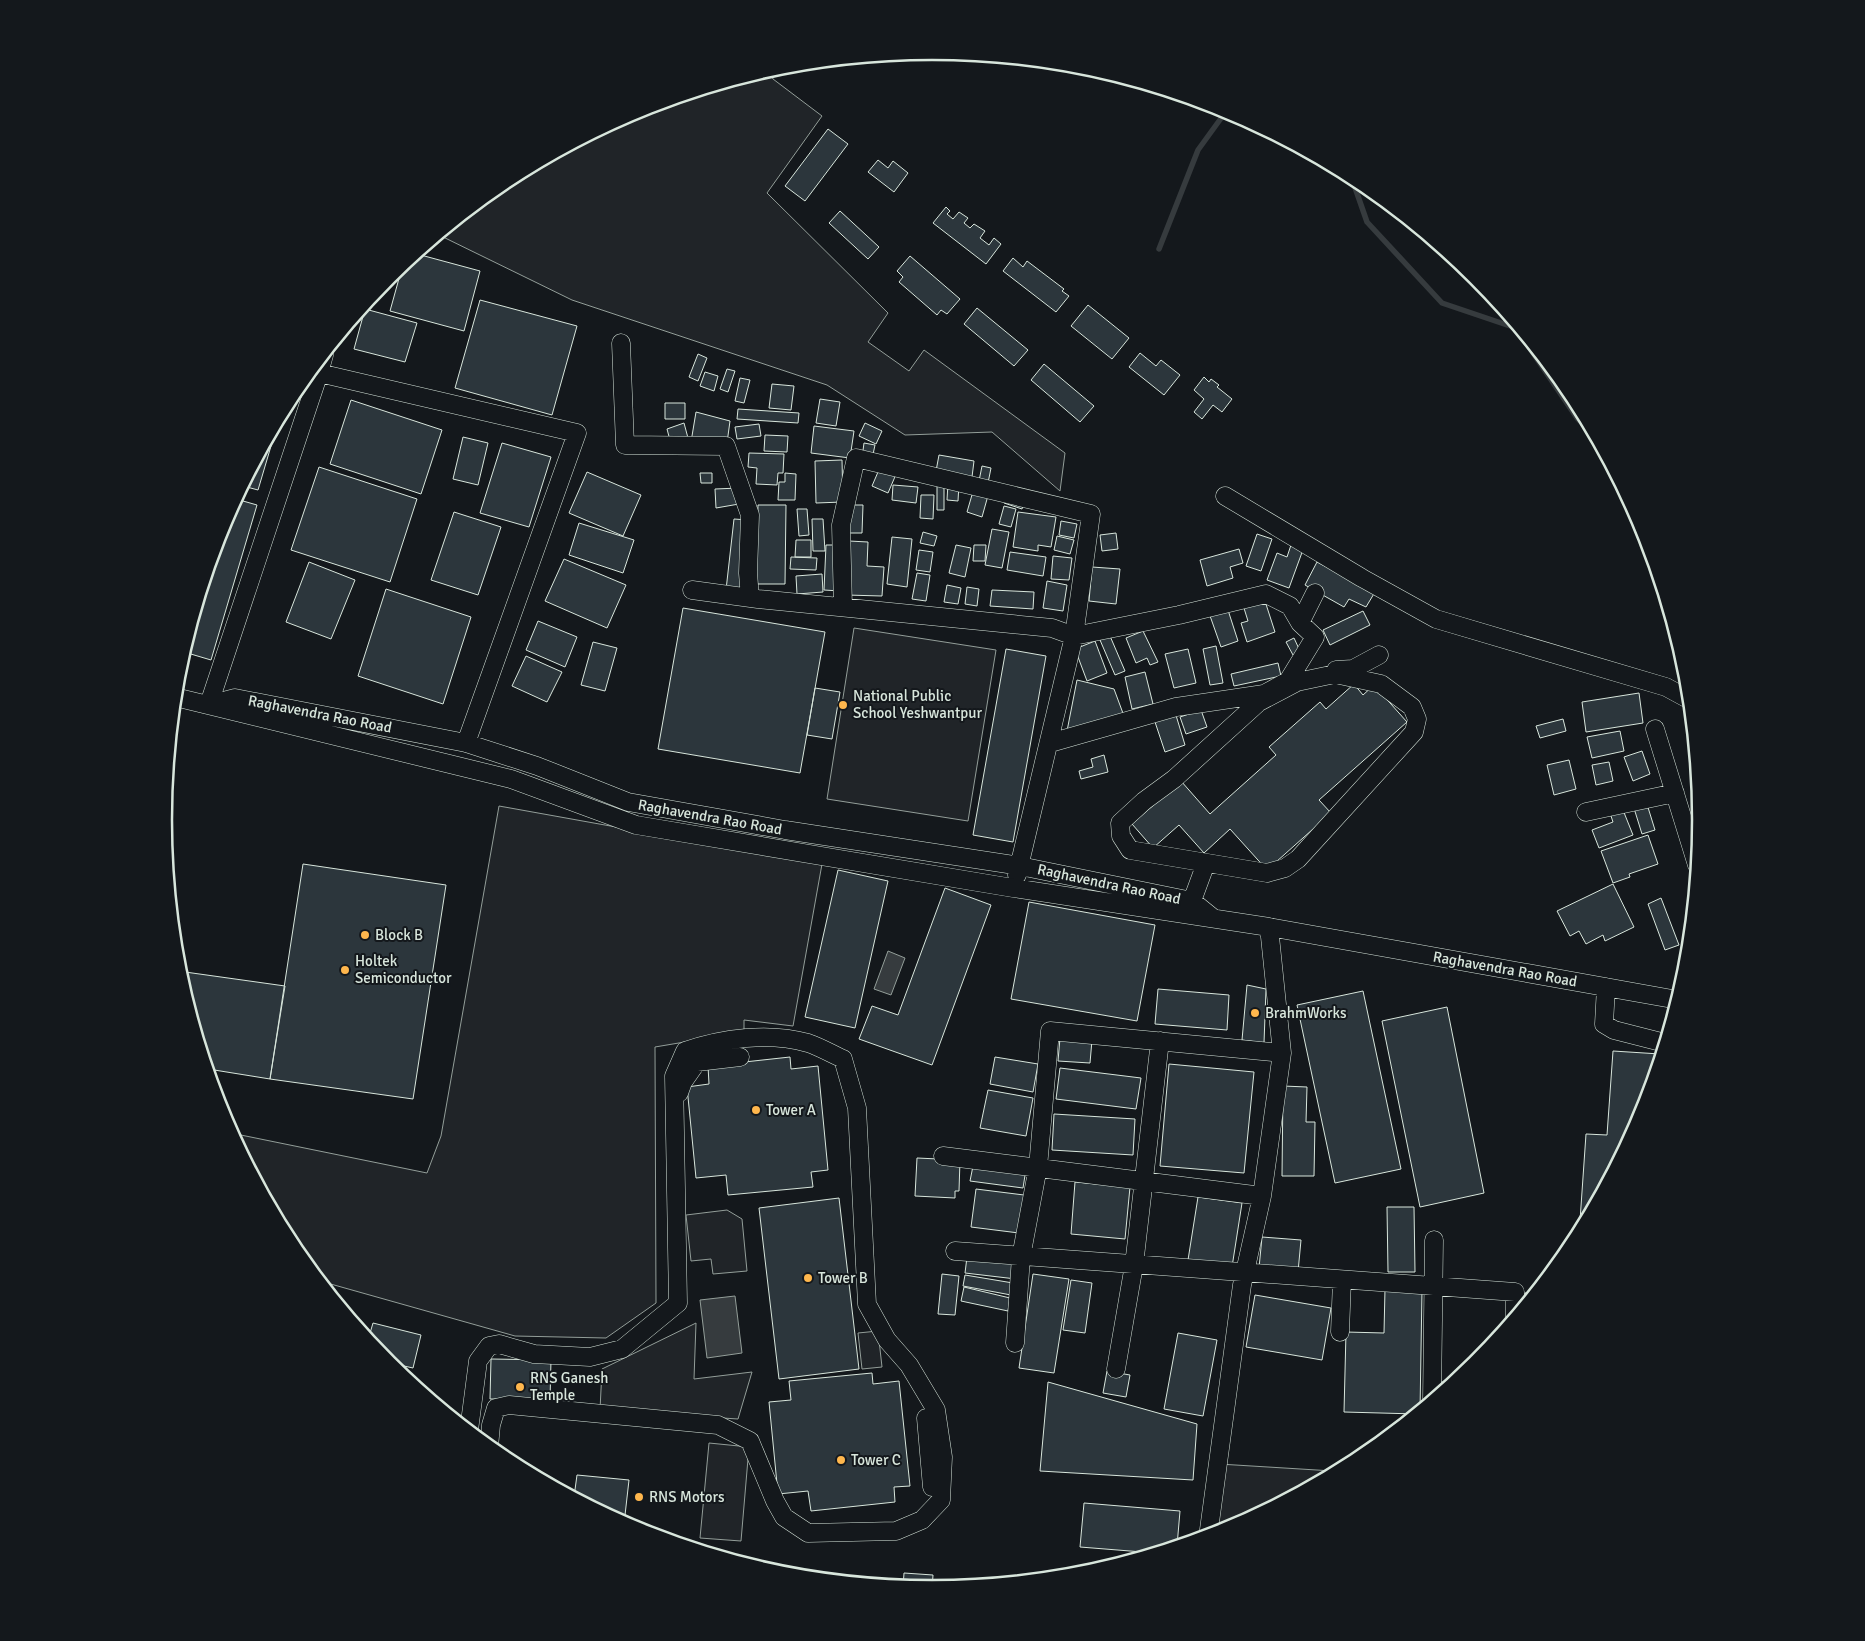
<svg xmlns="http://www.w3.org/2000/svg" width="1865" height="1641" font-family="Signika,sans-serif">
<rect width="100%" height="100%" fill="#14181c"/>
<path fill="#202428" stroke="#939e99" d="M769,70l4,9 49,37 -55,77 121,120 -20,29 41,29 15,-21 141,103 -5,38 -68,-59 -87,3 -78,-50 -255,-85 -133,-65 66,-54 133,-71z
M854,628l142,22 -28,171 -141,-22z
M499,806l323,58 -29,162 -49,-6v12l-89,15 1,256 -50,35 -91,-2 -195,-55 -27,-33 -62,-115 196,40 14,-37z
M727,1210l15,9 5,52 -34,3 -2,-15 -20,2 -5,-46z
M696,1323l-2,56 58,-7 -14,47 -138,-9 2,-41z
M878,1331l4,36 -20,2 -4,-36z
M709,1443l40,4 -8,94 -41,-3z
M1219,1464l114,7v3l-106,57 -16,5z"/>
<path fill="#363b3e" stroke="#939e99" d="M888,951l17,7 -14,37 -17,-6z
M735,1296l7,57 -35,5 -7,-58z"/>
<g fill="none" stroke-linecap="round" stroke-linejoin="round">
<path stroke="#363b3e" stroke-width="5.5" d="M1351,176l16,46 75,81 74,25 61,90 19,19
M1159,249l39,-99 29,-40"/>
</g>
<path fill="#2c363c" stroke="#d8e6dc" d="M828,129l20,15 -43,57 -20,-15z
M878,160l10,8 5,-7 15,12 -14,19 -26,-20z
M946,207l4,4 -3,3 6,5 6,-7 9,6 -4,5 6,5 4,-4 11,7 -5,7 9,7 5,-7 7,6 -15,20 -53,-41z
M840,211l39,36 -11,12 -39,-36z
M417,254l63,17 -16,60 -74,-20 13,-47z
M910,256l50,43 -13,15 -6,-4 -4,5 -38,-33 4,-5 -6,-6z
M1013,258l10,9 4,-6 37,28 -2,2 7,5 -13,16 -53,-41z
M480,300l97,26 -25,89 -97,-27z
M1088,305l41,33 -17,21 -41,-33z
M977,308l51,42 -14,16 -50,-42z
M365,309l52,14 -12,39 -51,-13z
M1140,353l16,13 5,-6 19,15 -16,20 -35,-28z
M698,354l9,4 -9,23 -9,-4z
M1044,364l50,42 -14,16 -49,-42z
M727,369l8,2 -7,21 -8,-3z
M705,372l13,4 -4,15 -14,-5z
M1204,377l5,5 2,-3 8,6 -2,2 15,12 -10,13 -9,-7 -11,14 -8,-7 10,-13 -10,-9z
M740,378l10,2 -6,23 -9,-2z
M772,384l22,2 -3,24 -22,-2z
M820,399l20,3 -4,24 -20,-3z
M351,400l91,30 -21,64 -91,-30z
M665,403h20v16h-20z
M738,409l61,4 -1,10 -61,-4z
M696,412l34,9 -3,22 -36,-1z
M279,419l-21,71 -15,-4z
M684,423l4,15 -17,6 -4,-15z
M865,423l17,8 -6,13 -17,-8z
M759,424l2,12 -24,3 -2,-12z
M814,426l40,5 -4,27 -39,-5z
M765,435l23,1 -1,16 -23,-1z
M463,437l25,6 -10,42 -25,-6z
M502,443l49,14 -22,70 -49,-14z
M864,443l11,2 -3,14 -10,-1z
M749,453l35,1 -1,19h-5l-1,12 -21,-1 1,-16 -9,-1z
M939,455l35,6 -2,16 -36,-6z
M842,460l1,42 -27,1 -1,-42z
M881,465l16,7 -9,21 -16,-7z
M982,466l9,2 -3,15 -9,-2z
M319,467l98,32 -27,83 -99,-32z
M587,472l54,23 -18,41 -54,-23z
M700,473h12v10h-11z
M785,473l11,1 -1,26h-17l1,-18h6z
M937,481h7v29h-7z
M948,483l11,1 -1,17 -11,-1z
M893,485l25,2 -2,16 -24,-3z
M739,488v16l-23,4 -1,-19z
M974,488l15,4 -7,25 -15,-5z
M921,495h13l-1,24 -13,-1z
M1007,495l17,6 -2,8 -18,-6z
M236,499l21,6 -46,155 -27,-8 38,-126z
M758,505h28l-1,79h-29z
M850,505h13l-1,28h-13z
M1004,506l12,3 -5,18 -12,-3z
M797,509h10l2,26 -10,1z
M454,512l47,15 -23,68 -47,-15z
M1018,512l38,5 -5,30 -13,-2v6l-25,-4z
M734,519l14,1 -7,72 -15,-2z
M812,519h11l2,32h-12z
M1061,521l16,3 -3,14 -15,-3z
M579,523l55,17 -11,33 -54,-18z
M992,529l17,3 -7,36 -17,-3z
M923,532l14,4 -3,10 -14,-3z
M1116,533l2,16 -16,2 -2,-16z
M1257,534l15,5 -11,32 -15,-5z
M1057,536l17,4 -4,14 -16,-4z
M892,537l20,2 -5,48 -20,-3z
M796,540h15v17h-16z
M849,541l19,1 -1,24 17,1 -2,29 -36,-1z
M1292,542l12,5 -15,41 -22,-8 10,-27 10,4z
M826,545h14v46l-16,-1z
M956,545l15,3 -6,29 -16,-4z
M974,545h12l-1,16h-12z
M1239,549l4,14 -13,4 3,11 -26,8 -7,-26z
M919,550l14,2 -3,20 -14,-2z
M1010,552l36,5 -3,19 -36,-6z
M1053,556l19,2 -3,22 -18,-1z
M791,557l26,1 -1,12 -26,-1z
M564,559l62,26 -19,43 -62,-27z
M309,562l46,18 -24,59 -45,-17z
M1317,562l58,30 -9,15 -17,-8 -5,8 -39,-22z
M1092,567l28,2 -4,35 -27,-3z
M917,573l13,2 -4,26 -14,-2z
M822,574l1,18 -26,2 -1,-18z
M1047,581l20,4 -4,26 -20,-3z
M947,585l14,3 -3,16 -14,-2z
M967,587l12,2 -2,17 -12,-2z
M386,589l85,28 -28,87 -85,-28z
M992,590l42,2 -1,17 -43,-3z
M1264,598l11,34 -28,10 -6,-19 7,-2 -5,-16z
M1227,607l11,34 -17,6 -12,-34z
M683,608l142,24 -25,141 -142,-24z
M1363,611l7,14 -40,20 -7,-15z
M538,621l39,16 -12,30 -39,-17z
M1143,631l15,31 -8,3 -3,-7 -11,5 -10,-25z
M1110,636l15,35 -10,4 -15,-35z
M1294,638l6,13 -7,4 -7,-13z
M1095,641l12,32 -20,8 -12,-32z
M593,642l24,6 -12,43 -24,-6z
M1216,646l7,37 -13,2 -7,-36z
M1006,649l40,7 -33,186 -40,-7z
M1188,649l8,34 -22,5 -9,-34z
M526,656l36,16 -15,30 -35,-16z
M1278,663l3,13 -47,10 -3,-12z
M1145,672l8,32 -21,5 -7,-32z
M1077,680l37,9 10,27 -57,15z
M1354,684l9,11 11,-10 33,37 -88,78 12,13 -64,57 -37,-41 -26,24 -25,-28 -26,23 -21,-24 49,-43 29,33 66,-59 -7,-8 51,-45 6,7z
M815,688l25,4 -8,47 -25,-4z
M1639,693l4,30 -57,9 -4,-30z
M1201,710l6,17 -21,7 -6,-17z
M1175,712l10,33 -20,7 -11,-33z
M1563,719l3,12 -26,7 -4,-12z
M1620,731l4,20 -32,7 -5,-21z
M1642,751l8,23 -17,7 -9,-24z
M1104,755l4,17 -27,7 -2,-8 14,-4 -2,-8z
M1569,760l7,29 -22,6 -7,-30z
M1609,762l4,19 -17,4 -4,-20z
M1646,801l9,29 -13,4 -9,-29z
M1621,805l12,30 -34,13 -7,-18 21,-8 -4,-12z
M1700,808l2,13 -1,8 -6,-20z
M1648,835l10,29 -29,10 1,3 -17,6 -12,-32z
M303,864l143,21 -33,214 -143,-20z
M838,870l50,11 -33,147 -50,-11z
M1613,884l21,43 -29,14 -2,-6 -17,9 -7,-13 -9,5 -13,-25z
M945,888l46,17 -59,160 -73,-26 13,-33 26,9z
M1661,898l18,47 -14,5 -17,-46z
M1029,902l126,23 -18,96 -126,-22z
M178,971l107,15 -15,93 -62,-10z
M1247,985l19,4 -2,54 -22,-3z
M1158,989l71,6 -2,35 -72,-6z
M1363,991l38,178 -66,14 -38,-178z
M1447,1007l37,186 -64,14 -38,-186z
M1060,1038l32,2 -2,23 -32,-2z
M1613,1051l47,3v6l-17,55 -64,120 7,-101 21,1z
M790,1057l1,12 27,-3 10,104 -17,2 2,15 -85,8 -2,-20 -30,3 -9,-91 22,-3 -1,-18z
M995,1057l43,7 -5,28 -43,-8z
M1169,1064l85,8 -10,101 -84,-7z
M1060,1068l81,10 -5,31 -80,-10z
M1283,1086l24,1 -1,35h9l-1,54h-32z
M988,1090l45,8 -7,38 -46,-8z
M1054,1114l81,5 -2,36 -81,-5z
M917,1158l43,2 -1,31h-4v7l-40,-2z
M974,1161l52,8 -3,19 -53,-7z
M1075,1182l55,5 -5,52 -54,-5z
M976,1189l48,6 -5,38 -48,-6z
M1198,1197l44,6 -10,64 -44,-7z
M839,1198l20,171 -80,10 -20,-171z
M1387,1207h27l1,65h-27z
M1262,1237l39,3 -3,32 -39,-4z
M967,1257l51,6 -2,16 -51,-6z
M942,1274l17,2 -4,39 -17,-1z
M1033,1274l36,5 -15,94 -35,-5z
M965,1275l48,8 -2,12 -48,-9z
M1071,1280l21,3 -7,50 -22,-3z
M964,1287l46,11 -2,13 -47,-10z
M1385,1289l37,1 -2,121 -3,3 -73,-2 2,-80 38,1z
M1536,1292l-11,13v-12z
M1255,1295l76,13 -9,52 -76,-13z
M373,1323l48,12 -8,33 -27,-6 -18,-22z
M1178,1333l39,7 -14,76 -39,-7z
M491,1359l60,1 -1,40 -60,-1z
M1107,1371l23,4 -4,22 -23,-4z
M872,1373l1,11 26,-3 11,105 -16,1 1,15 -84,9 -3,-20 -30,3 -9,-92 22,-2 -2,-19z
M1048,1382l149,42 -4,56 -153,-9z
M1440,1382l14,1 -15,12z
M577,1475l52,5 -5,44 -50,-27z
M1084,1503l96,8 -3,35 -22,7 -75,-6z
M904,1573l29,2 -1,15 -29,-3z"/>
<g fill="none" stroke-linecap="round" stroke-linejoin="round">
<defs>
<path id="street" d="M621,343l4,102 101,1 24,69 -2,58 2,25
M311,371l8,2 5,-18
M1225,496l137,82 74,41 230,68 24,13
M692,590l66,9 294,29 22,8 105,-21 87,-21 24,12 10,17 15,14 -27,44 -24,13 -88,13 -126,36
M843,607l-2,-82 15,-67 235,56 -17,122 -57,239
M1300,623l15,-30
M1336,670l17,-1 26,-14
M1335,674l46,10 31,23 5,12 -3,13 -116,127 -13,9 -18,5 -137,-23 -9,-14 -1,-13 24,-22 30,-22 85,-77 38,-20z
M175,697l336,82 125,46 377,63 256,39 409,73
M209,704l110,-331 258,60 -111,310
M212,704l23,-6 231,45 71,23 91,36 157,28 235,36 172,35 21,17
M1655,729l42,136
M1586,812l89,-19
M1192,901l14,-38
M1606,987l-2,37 10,6 51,13
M679,1093l4,-11 14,-20 43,-5
M943,1156l319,40
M955,1251l560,41v25
M1340,1332l2,-52
M1015,1343l6,-86 17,-90 12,-136 232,22
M1116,1369l18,-104 26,-224
M1432,1401l2,-161
M926,1418l6,69
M469,1430l9,-69 11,-15 10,-2 35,10 56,3 32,-8 56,-46 -4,-227 11,-25c38,-13 84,-19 123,-8 12,4 24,11 35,16l14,49 10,196 20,36 22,25 27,45 7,47 -2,43 -19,20 -26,11 -88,2 -24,-16 -9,-16 -25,-60 -32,-16 -209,-20 -13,3 -5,17 -2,22
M1208,1537l34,-252 20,-89 20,-143 -13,-126"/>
</defs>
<use href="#street" stroke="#d8e6dc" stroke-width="19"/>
<use href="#street" stroke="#14181c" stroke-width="18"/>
</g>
<g fill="#ffb74d" stroke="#14181c" stroke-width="2">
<circle cx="843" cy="705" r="5"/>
<circle cx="365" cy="935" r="5"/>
<circle cx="345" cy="970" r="5"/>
<circle cx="1255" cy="1013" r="5"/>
<circle cx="756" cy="1110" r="5"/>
<circle cx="808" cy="1278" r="5"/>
<circle cx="520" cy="1387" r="5"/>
<circle cx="841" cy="1460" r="5"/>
<circle cx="639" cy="1497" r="5"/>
</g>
<g text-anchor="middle" stroke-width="4" stroke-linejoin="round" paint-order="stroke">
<g font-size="15" fill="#d8e6dc" stroke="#14181c" text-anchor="start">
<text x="853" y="701">National Public<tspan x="853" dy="17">School Yeshwantpur</tspan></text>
<text x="375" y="940">Block B</text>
<text x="355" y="966">Holtek<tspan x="355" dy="17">Semiconductor</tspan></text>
<text x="1265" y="1018">BrahmWorks</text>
<text x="766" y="1115">Tower A</text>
<text x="818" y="1283">Tower B</text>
<text x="530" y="1383">RNS Ganesh<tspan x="530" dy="17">Temple</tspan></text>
<text x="851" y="1465">Tower C</text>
<text x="649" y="1502">RNS Motors</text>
</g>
<g font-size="15" fill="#d8e6dc" stroke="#14181c">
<text transform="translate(320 714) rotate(11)" y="5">Raghavendra Rao Road</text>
<text transform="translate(710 817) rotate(10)" y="5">Raghavendra Rao Road</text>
<text transform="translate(1109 884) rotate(12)" y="5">Raghavendra Rao Road</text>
<text transform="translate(1505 969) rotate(10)" y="5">Raghavendra Rao Road</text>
</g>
</g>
<path d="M0 0H1865V1641H0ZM172 820a760 760 0 1 1 1520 0a760 760 0 1 1-1520 0Z" fill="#14181c" fill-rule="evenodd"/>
<path fill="none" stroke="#d8e6dc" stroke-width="2.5" d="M172 820a760 760 0 1 1 1520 0a760 760 0 1 1-1520 0Z"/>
</svg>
